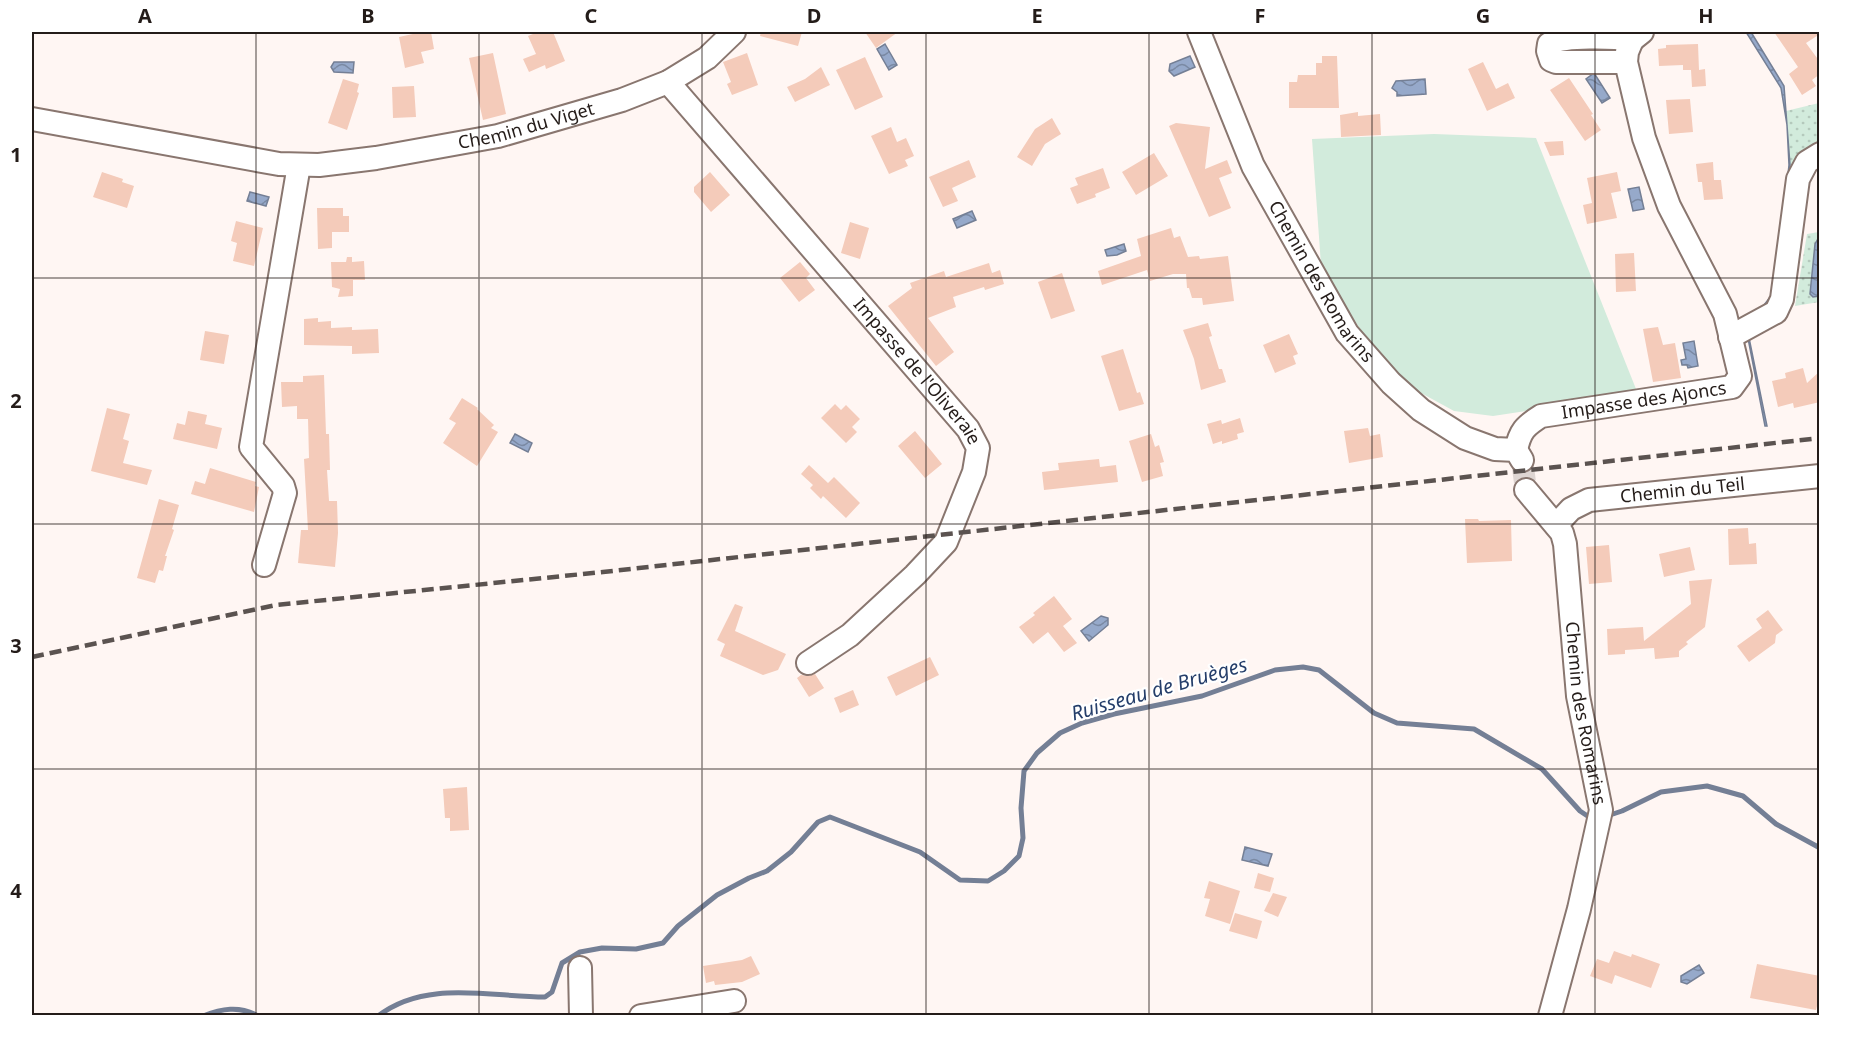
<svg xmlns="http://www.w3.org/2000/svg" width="1851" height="1047" font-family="'Noto Sans',sans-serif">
<defs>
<pattern id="grass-dots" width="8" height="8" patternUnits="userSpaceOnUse" patternTransform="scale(1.5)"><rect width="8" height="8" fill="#d2ebdc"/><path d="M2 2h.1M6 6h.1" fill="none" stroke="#b4c9bc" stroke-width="1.8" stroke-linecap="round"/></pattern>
<pattern id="water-waves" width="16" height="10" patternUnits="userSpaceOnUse" patternTransform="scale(1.5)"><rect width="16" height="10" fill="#96a9ca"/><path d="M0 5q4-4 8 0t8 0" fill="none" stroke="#7a89a3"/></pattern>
</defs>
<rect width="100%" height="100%" fill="#fff6f3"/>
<path fill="url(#grass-dots)" d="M1819,103v44l-21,18h-8l-4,-54z
M1819,232v70l-24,4 12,-72z"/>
<path fill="#d2ebdc" d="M1434,134l102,4 102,256 -145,22 -39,-5 -42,-23 -46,-49 -45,-74 -9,-126z"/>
<path fill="url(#water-waves)" stroke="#747f95" stroke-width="1.5" d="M1746,32h5l33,54 6,79 -14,127 -29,36 20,98h-2l-19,-98 29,-37 14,-126 -2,-40 -6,-37z
M885,44l12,21 -8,5 -12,-21z
M1190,56l5,11 -21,9 -5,-5 1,-7z
M334,62h20l-1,11 -19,-1 -3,-5z
M1594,73l16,25 -8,5 -16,-24z
M1425,79l1,15 -29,2v-4l-5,-4 4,-7z
M1639,187l5,22 -11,2 -5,-22z
M250,192l19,5 -3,9 -19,-5z
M972,211l4,9 -19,8 -4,-9z
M1819,237v59l-6,1 -3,-3 5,-50z
M1124,244l2,7 -9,4 -10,1 -2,-6z
M1694,341l4,25 -10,2 -1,-3h-5l-1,-5 5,-1 -3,-16z
M515,434l17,9 -4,9 -18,-9z
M1101,616l7,2v7l-19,16 -8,-10z
M1245,847l27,7 -4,12 -26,-6z
M1699,965l5,8 -17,11 -6,-2v-6z"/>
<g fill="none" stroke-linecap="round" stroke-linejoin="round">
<path stroke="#747f95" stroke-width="5" d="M1607,816l15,-5 39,-19 46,-6 36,10 33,28 44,24
M32,1014l1,2
M203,1016c18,-7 36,-11 55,0
M378,1016c48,-37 112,-19 167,-19l7,-5 10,-29 18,-11 22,-4 34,1 27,-6 15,-17 39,-31 32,-17 18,-7 24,-19 27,-30 12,-5 90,35 40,28 28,1 16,-10 15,-15 4,-18 -2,-30 3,-37 13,-18 23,-20 22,-10 32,-9 88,-18 73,-26 28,-3 16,3 55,43 23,10 77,6 68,40 38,42 12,8"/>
</g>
<path fill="#f4cbba" d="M422,32h9l3,17 -13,3 3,11 -19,5 -6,-31z
M538,32h15l12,29 -19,8 -1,-4 -16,7 -6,-13 13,-5 -8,-18z
M761,32h41l-4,14 -38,-10z
M865,32h33l-22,16z
M1774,32h46v2l-14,9 14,19v12l-8,6 4,6 -14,9 -13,-21 9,-7z
M1698,44l1,26 6,-1 1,17 -14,1 -1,-17h7h-15v-5l-24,1 -1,-17 8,-1v-3z
M493,53l13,61 -23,6 -14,-62z
M747,53l11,32 -26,10 -5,-11 4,-2 -8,-20z
M1322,56h15l2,52h-50v-26h8l1,-7h18v-12h6z
M865,57l18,40 -28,13 -19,-40z
M1483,62l13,27 12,-6 7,15 -28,13 -19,-42z
M821,67l9,18 -35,17 -8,-15 18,-8z
M1569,78l24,36 -2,1 10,15 -16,11 -35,-51z
M343,79l16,5 -2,8 2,1 -12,37 -19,-7z
M414,86l2,31 -23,1 -1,-31z
M1690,99l3,33 -24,2 -3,-34z
M1358,112v4l22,-2 1,21 -40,2 -1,-22z
M1052,118l9,16 -16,10 -13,22 -15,-9 18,-28z
M1176,123l34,4 -5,42 22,-9 5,13 -13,5 12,30 -22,9 -40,-91z
M891,127l6,15 9,-4 8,18 -9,4 3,6 -19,8 -18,-38z
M1563,141l1,14 -14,1 -6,-14z
M1154,153l14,23 -32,19 -14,-23z
M969,160l7,17 -24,11 6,13 -15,6 -14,-30z
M1713,162l1,18h7l2,19 -19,1 -2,-18h-4l-2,-18z
M1103,168l7,20 -15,6 1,3 -19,7 -7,-16 8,-3 -3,-7z
M102,172l21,7 -1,3 12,4 -7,22 -34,-11z
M710,172l20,23 -19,17 -17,-20v-5z
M1617,172l4,19 -10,2 6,25 -30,6 -4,-19 9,-2 -5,-25z
M317,208h26v8h6v16h-17v16l-14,1z
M236,221l27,7 -9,38 -21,-5 4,-18 -6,-2z
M850,222l19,6 -9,31 -19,-6z
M1171,228l3,10 6,-2 8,21 11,-1 1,3 28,-3 6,45 -31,4 -1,-7h-10l-3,-10h-2l-1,-14h-13l-23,7 -3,-11 -45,15 -4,-14 43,-15 -4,-17z
M1634,253l2,38 -20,1 -1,-38z
M347,257h5v5l12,-1 1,19h-12v16l-15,1 2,-8 -8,-2 -1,-25h15z
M800,262l10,12 -4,4 9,12 -16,12 -19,-24z
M989,263l3,10 8,-3 4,14 -19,6 -1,-3 -31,10 3,10 -28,11 26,34 -18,14 -48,-60 24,-18 -2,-5 34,-12 2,6z
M1062,273l13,38 -24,8 -13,-37z
M318,318v4l13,-1v7l21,-1v3l26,-1 1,24 -27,1v-8l-48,-1v-26z
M1208,323l4,13 -3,1 6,19 4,13h3l4,13 -25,8 -7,-31 -11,-29z
M1658,327l5,18 12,-2 6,35 -28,4 -10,-53z
M205,331l24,4 -5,29 -24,-4z
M1289,334l9,20 -5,2 3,8 -21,9 -12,-28z
M1123,349l14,44 3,-1 4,12 -25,7 -18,-55z
M1803,368l4,15 13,-12v31l-26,6 -1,-5 -15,4 -6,-26 14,-3 -1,-5z
M324,375l2,59h3l1,36h-3l2,31h8l1,32 -3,34 -37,-4 3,-33h7l-4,-71 5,-1 -1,-39h-11v-13l-15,1 -1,-25h22v-6z
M462,398l16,10 -1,1 17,16 -3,3 7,4 -21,34 -34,-23 13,-20 -7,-4z
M835,404l6,6 5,-5 14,14 -8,8 5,5 -11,11 -25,-25z
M107,408l23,6 -7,25 6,2 -6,22 29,7 -5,15 -56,-14z
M188,411l19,4 -2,9 17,4 -5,21 -44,-10 4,-16 8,2z
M1240,418l4,14 -7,2 1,5 -16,5v-3l-9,3 -6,-20 14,-4 1,4z
M1368,428l2,8 10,-2 3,23 -34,6 -5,-32z
M915,431l27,33 -17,14 -27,-32z
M1151,434l4,13 4,-2 5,17 -4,1 3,13 -21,6 -13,-41z
M1099,459l1,8 16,-2 2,17 -74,8 -2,-18 17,-2 -1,-7z
M809,465l19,18 6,-6 26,26 -14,15 -23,-22 -2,3 -11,-11 3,-3 -12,-11z
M210,468l46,14 -1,4 4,1 -5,25 -63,-18 4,-13 10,3z
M159,499l20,6 -7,24 2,1 -9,26h2l-4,15 -4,-1 -4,13 -18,-5z
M1465,519h13l1,2 32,-1 1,41 -45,2z
M1748,528l1,16 7,-1 1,21 -28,1 -1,-36z
M1609,545l3,37 -23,2 -3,-37z
M1690,547l5,23 -31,7 -5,-23z
M1712,579l-7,48 -19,15 2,2 -9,7v6l-24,2 -1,-11 -29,2v4l-17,1 -1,-26 36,-2 1,14 47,-37 -2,-23z
M1054,596l18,23 -9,7 14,17 -13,9 -16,-20 -15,12 -14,-17 16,-12 -2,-2z
M735,604l8,3 -8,24 51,23 -8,16 -15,5 -43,-19 5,-12 -8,-4z
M1768,610l15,20 -7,5 -1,8 -26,19 -12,-16 25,-18 -6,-9z
M930,657l9,18 -43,21 -9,-19z
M815,674l9,14 -15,9 -12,-19 4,-3 7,1z
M853,690l6,15 -19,8 -6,-15z
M467,787l2,43 -19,1v-13h-5l-2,-29z
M1258,873l16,5 -4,14 -16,-4z
M1209,881l31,10 -10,33 -25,-8 5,-17 -6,-1z
M1273,893l14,4 -9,20 -14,-6z
M1235,913l27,8 -5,18 -28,-8z
M1614,951l17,6 1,-3 28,10 -9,24 -36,-13 -3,9 -22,-8 7,-17 12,4z
M751,956l9,18 -18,8 -27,3 -1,-4 -8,2 -3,-17 39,-6z
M1757,964l63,12v18l-4,16 -66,-12z"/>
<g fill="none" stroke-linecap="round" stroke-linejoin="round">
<path stroke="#ded5d2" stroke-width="22" stroke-dasharray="22 11" stroke-linecap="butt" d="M1522,460l4,30"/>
<defs>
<g id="minor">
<path id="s1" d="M1199,32l54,134 94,167 44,50 30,27 44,28 30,11 21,1 6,10"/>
<path d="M1626,62h-70l-5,-2 -3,-9 1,-7c14,-9 66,-7 83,-4l10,-8"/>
<path id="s2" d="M668,82l300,347 10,19 -4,24 -28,70 -31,33 -65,60 -42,28"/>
<path id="s3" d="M32,119l247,45 40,1 57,-7 122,-22 124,-36 46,-18 39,-24 27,-26"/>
<path d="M1730,337l46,-25 6,-13 16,-120 9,-17 13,-8"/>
<path id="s4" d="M1516,450c4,-19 9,-24 25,-34l191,-29 8,-11 -15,-62 -56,-108 -25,-68 -18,-76 1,-10 5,-12"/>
<path id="s5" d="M1526,490l36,43 3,11 13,152 23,114 -22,99 -29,107"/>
<path id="s6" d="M1556,525l15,-16 18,-9 231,-24"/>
<path d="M264,565l21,-72 -2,-7 -32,-39 48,-282"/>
<path d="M580,968l1,48"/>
<path d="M641,1016l93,-15"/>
</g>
</defs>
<use href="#minor" stroke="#89766f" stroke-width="26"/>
<use href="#minor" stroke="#fff" stroke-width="22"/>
<path stroke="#5b5350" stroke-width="4.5" stroke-dasharray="12 6" stroke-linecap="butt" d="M32,657l244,-52 327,-33 1217,-134"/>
</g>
<path fill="none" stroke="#241c19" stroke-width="1.5" stroke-opacity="0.55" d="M256,32v984M479,32v984M702,32v984M926,32v984M1149,32v984M1372,32v984M1595,32v984M32,278h1788M32,524h1788M32,769h1788"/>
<g text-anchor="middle" stroke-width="4.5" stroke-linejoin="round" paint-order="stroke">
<g font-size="18" fill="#241c19" stroke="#fff">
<text dy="6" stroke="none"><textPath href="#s3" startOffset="502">Chemin du Viget</textPath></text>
<text dy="6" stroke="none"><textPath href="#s1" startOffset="279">Chemin des Romarins</textPath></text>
<text dy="6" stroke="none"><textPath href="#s2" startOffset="382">Impasse de l'Oliveraie</textPath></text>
<text dy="6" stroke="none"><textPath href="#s4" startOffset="148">Impasse des Ajoncs</textPath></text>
<text dy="6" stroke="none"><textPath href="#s6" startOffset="136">Chemin du Teil</textPath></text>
<text dy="6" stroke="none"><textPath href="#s5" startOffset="238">Chemin des Romarins</textPath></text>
</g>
<g font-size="20" font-style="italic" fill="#253e6a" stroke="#fff">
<text transform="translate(1159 689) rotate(-16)" y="7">Ruisseau de Bruèges</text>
</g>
</g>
<rect width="1851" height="1047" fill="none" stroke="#ffffff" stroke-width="66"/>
<rect x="33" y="33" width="1785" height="981" fill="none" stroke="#241c19" stroke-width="2"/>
<g font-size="20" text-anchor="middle" font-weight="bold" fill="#241c19">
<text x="145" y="23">A</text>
<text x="368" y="23">B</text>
<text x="591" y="23">C</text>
<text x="814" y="23">D</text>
<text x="1037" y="23">E</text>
<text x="1260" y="23">F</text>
<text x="1483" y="23">G</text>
<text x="1706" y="23">H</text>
<text x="16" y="162">1</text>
<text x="16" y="408">2</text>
<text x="16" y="653">3</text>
<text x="16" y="898">4</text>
</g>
</svg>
